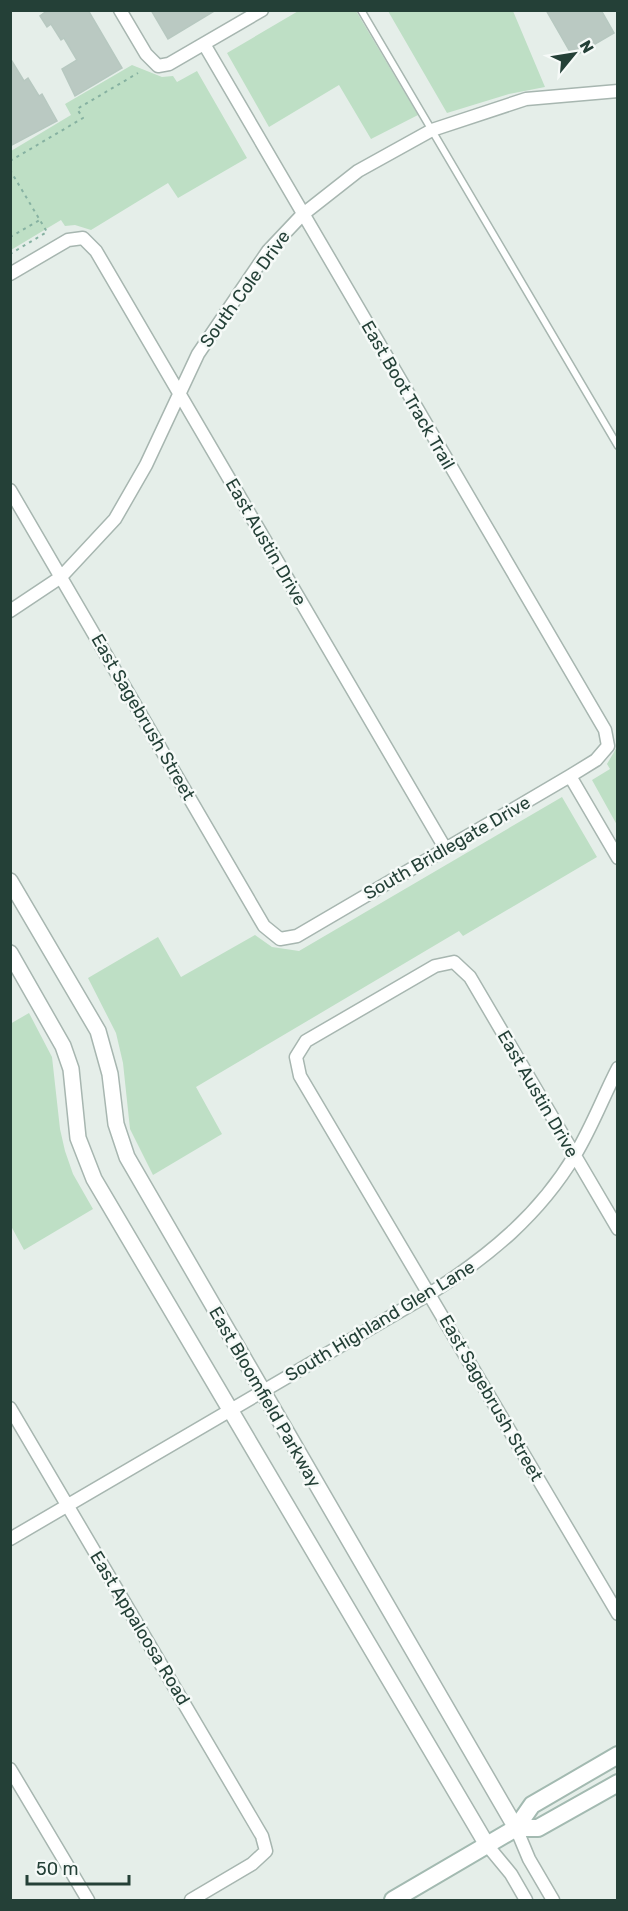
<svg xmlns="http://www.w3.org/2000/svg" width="628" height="1911" font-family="Rubik,sans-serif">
<rect width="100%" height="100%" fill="#e5eee9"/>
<path fill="#bedfc5" d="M300,10l56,1 62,104 -47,24 -32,-54 -70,42 -42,-74z
M388,11h125l32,76 -36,7 -62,19z
M132,65l30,12 11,-1 4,6 20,-11 50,87 -69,40 -10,-15 -77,47 -16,-5 -10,1 -4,-6 -50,30v-99l60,-36 -6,-11z
M617,747v78l-25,-45 18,-11 -3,-5z
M562,797l35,60 -134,79 -4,-5 -263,156 26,47 -69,41 -23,-46 -7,-66 -7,-30 -28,-55 70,-41 23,40 74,-42 17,12 27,4z
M29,1013l23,44 8,72 5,22 8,23 20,35 -69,41 -13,-24 -1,-202z"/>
<path fill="#bac9c2" stroke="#b7c8c0" stroke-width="1.5" d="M48,10h40l34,58 -47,28 -13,-27 15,-9 -13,-22 -3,2 -10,-16 -4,3 -7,-11z
M151,10h65l-48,29z
M546,10h55l13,23 -41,24z
M10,58l14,23 4,-3 11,18 3,-2 15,27 -47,25z"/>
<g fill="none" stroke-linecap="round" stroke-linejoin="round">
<defs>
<path id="service" d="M361,10l257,436"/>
<path id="minor" d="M120,10l26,44 12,12 11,-2 93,-54
M10,274l58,-34 15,-2 13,13 349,597
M10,490l254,436 16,13 17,-3 273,-160 26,-16 12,-14 -3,-16 -401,-686
M10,611l51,-34 54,-58 31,-54 52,-111 70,-103 34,-36 56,-44 74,-41 94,-31 92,-8
M570,776l48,82
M618,1229l-148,-252 -16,-15 -19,4 -129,75 -10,16 4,19 318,538
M10,1408l252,428 4,15 -14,13 -61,36
M10,1539l421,-246c58,-37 108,-78 144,-138 17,-28 28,-58 43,-87
M10,1769l78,131
M516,1828l13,31 24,41
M487,1845l24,29 15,26"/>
<path id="tertiary" d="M10,881l88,150 12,43 6,50 11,33 389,671
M10,953l53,93 8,23 7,69 16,41 393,666"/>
<path id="secondary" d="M516,1828h22l80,-45
M393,1900l123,-72 16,-23 86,-50"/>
</defs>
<use href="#service" stroke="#a7b6b0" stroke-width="9"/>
<use href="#minor" stroke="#a7b6b0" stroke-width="15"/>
<use href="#tertiary" stroke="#a7b6b0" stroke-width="18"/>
<use href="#secondary" stroke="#a3bab1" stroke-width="20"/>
<path stroke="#86b1a1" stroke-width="2" stroke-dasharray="3 4.5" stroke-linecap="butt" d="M10,161l73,-43 -6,-9 61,-36
M10,170l37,62 -37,22
M10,237l30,-17"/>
<use href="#service" stroke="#fff" stroke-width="6"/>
<use href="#minor" stroke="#fff" stroke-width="12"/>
<use href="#tertiary" stroke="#fff" stroke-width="15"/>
<use href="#secondary" stroke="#fff" stroke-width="16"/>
</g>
<g text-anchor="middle" stroke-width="5" stroke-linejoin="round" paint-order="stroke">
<g font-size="18" fill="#244037" stroke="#f6faf8">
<text transform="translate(245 289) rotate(-54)" y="6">South Cole Drive</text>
<text transform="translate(408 395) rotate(60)" y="6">East Boot Track Trail</text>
<text transform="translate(266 542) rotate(60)" y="6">East Austin Drive</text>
<text transform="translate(143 717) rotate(60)" y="6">East Sagebrush Street</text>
<text transform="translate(447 848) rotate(-30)" y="6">South Bridlegate Drive</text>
<text transform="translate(538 1094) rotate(60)" y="6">East Austin Drive</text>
<text transform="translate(380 1321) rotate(-31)" y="6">South Highland Glen Lane</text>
<text transform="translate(265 1397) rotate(60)" y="6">East Bloomfield Parkway</text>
<text transform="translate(491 1398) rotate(60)" y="6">East Sagebrush Street</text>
<text transform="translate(140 1628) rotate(59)" y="6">East Appaloosa Road</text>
</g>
</g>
<rect width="628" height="1911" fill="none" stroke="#244037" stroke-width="24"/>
<g transform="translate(574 54) rotate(60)" stroke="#f6faf8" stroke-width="4.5" paint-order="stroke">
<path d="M0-4.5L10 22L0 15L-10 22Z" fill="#244037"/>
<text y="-9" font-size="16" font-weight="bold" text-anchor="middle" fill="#244037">N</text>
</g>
<path d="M27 1875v9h102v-9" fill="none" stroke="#244037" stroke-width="3"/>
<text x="36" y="1875" font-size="18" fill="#244037" stroke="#f6faf8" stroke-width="4.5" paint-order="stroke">50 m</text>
</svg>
